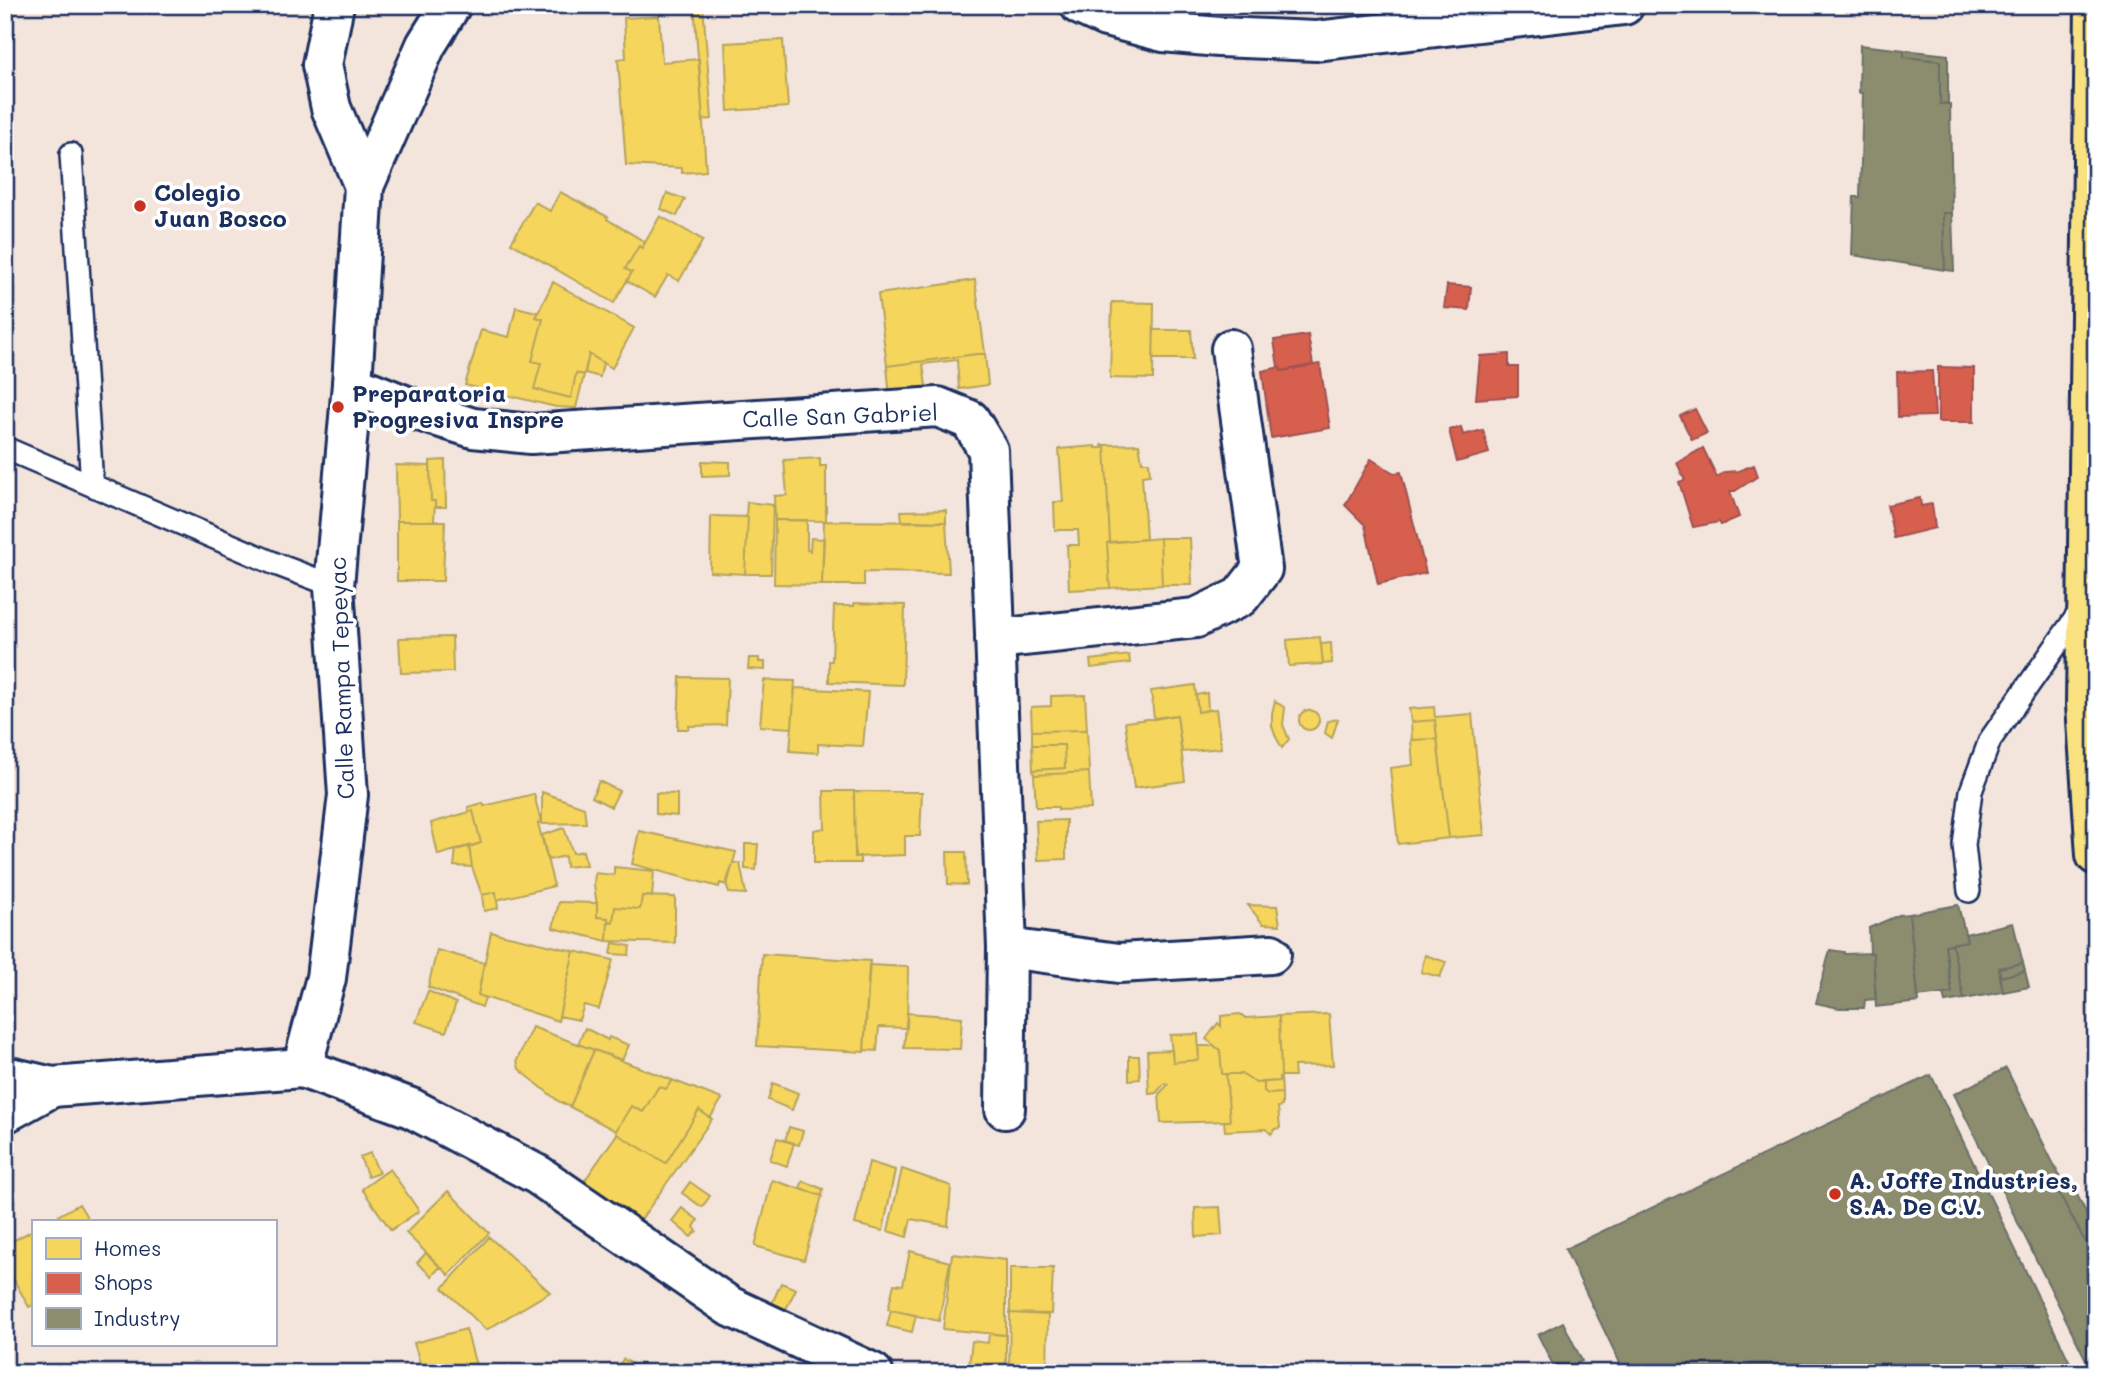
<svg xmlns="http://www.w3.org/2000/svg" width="2101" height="1378" font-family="Mali,sans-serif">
<rect width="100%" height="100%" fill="#f3e4dc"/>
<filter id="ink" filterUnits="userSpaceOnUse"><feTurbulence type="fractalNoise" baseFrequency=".0143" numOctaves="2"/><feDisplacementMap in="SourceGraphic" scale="14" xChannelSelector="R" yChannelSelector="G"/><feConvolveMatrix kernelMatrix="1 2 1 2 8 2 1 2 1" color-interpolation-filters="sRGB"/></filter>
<g filter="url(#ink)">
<path fill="#f6d55c" stroke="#b4a35d" stroke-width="2" d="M694,5h9l9,114 -9,1z
M659,16l3,46 37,-3 7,112 -24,2v-5l-56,-3 -8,-106 8,-1 -2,-40z
M783,40l5,67 -60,4 -3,-68z
M560,192l48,25 -1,2 38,23 -3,6 -3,-2 -14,23 7,3 -18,31 -103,-60 24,-41 15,9z
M667,193l18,6 -8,17 -16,-7z
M660,216l43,24 -24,41 -11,-6 -13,22 -28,-16 5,-9 -7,-3 14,-23 3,2z
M975,280l10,73 -98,13 -9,-72z
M553,282l81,46 -22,40 -23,-14 -5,21 -8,-2 -5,25 -37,-9 7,-26 -9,-2 11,-42 -7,-2z
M1112,302l42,1 -1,76 -43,-1z
M516,307l21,5 -1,5 7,2 -11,42 9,2 -7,26 37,9 5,-25 8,2 -8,33 -20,-1 -91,-22 16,-55 28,7z
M1154,330h37l2,29h-40z
M985,353l3,32 -29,4 -2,-29 -34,4 4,29 -37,5 -3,-32z
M589,354l14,9 -3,14 -15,-4z
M1139,444l3,18h7l1,13 -8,1 4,63 -36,3 -5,-97z
M1102,445h3l5,97 -3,1 3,45 -41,2 -2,-45h12l-1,-15h-23l-1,-28h9l-4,-53 37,-3v2h7z
M820,458v8h6v55l-51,-1 -1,-24 13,-1 -3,-35z
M445,460l1,47h-11v-6h-4l-1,-40z
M702,461l28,1v13l-28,1z
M396,465l34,1 1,35h4l-1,20h-37z
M747,502l26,3 -2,69h-26l3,-57h-2z
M946,510v12l-44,-1 -1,-10z
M711,516l37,1 -3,57 -35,-2z
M775,520h32v30l3,1 1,-13 13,1 -2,46 -48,-1z
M397,521h48l-2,60h-46z
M824,521l122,1 3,51 -85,-1v13h-42z
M1160,538l2,47 -52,3 -3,-45z
M1160,538h30l2,47h-30z
M854,603l51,2 -2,80 -74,-3v-21h3l2,-55h20z
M452,637l1,35 -52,1 -2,-35z
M1320,637l3,27 -34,2 -2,-26z
M1331,643l1,20 -9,1 -2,-20z
M1129,655l1,8 -39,5 -1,-8z
M749,658h10v4h6v8l-17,-1z
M680,677l48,1 -2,47 -37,1v3h-11z
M764,680l31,1 -3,47 -32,-2z
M1195,685l3,27 18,-3 5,39 -39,4 -5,-37 -23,4 -3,-28z
M795,688l73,4 -5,54 -45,-2v9l-28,-2z
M1207,693l1,17 -10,2 -2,-17z
M1085,695l2,35 -55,1 -1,-24 20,-1v-10z
M1275,701l10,7 -2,17 6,14 -7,9 -6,-11 -4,-11v-13z
M1434,707l1,10 37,-3 12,121 -35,3 -14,-118 -24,2 -2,-13z
M1299 720a10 10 0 1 1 20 0a10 10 0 1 1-20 0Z
M1177,715l8,66 -51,7 -9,-66z
M1338,719l-6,19 -7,-5 3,-12z
M1435,720l2,19 -25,1 -1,-18z
M1087,730l2,42 -55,3 -1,-5 32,-2 -1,-23h-32v-14z
M1437,739l12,99 -51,6 -8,-76 23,-3 -2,-25z
M1032,745h32l1,23 -32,2z
M1089,772l2,37 -33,1v-3h-22l-2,-32z
M599,781l20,10 -8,16 -19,-10z
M824,791h30l1,66 5,-1v7h-46v-33l11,-2z
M854,791l68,1 -2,44h-15v19l-50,2z
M542,792l42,15 2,16 -44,1z
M656,793l21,1v22l-21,-2z
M534,794l7,28 -3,1 16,63 -57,14 -1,-8 -14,3 -10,-28 -3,-20 12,-4 -8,-32 -4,1 -1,-5 15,-4 1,3z
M473,811l8,32 -43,12 -7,-32z
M1066,820v39l-28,1 -2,-39z
M564,828l9,25 10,-2 3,14 -20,2 -1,-11 -17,4 -6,-25z
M639,831l97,21 -9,33 -7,-2 -1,4 -87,-23z
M745,844h13l-2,26 -11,-1z
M469,846l3,21 -18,-1 2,-17z
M947,852h19l1,33 -19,-1z
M733,863h7l6,31 -17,-1 -3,-9z
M614,867l40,4 -2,26 -10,-1 -2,13 -25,-2 -2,15 -5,-1v-3l-11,-1v-12l-3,-20 1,-12 19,2z
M496,892l2,16 -14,3 -2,-16z
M642,896l33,1v46l-68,-2 1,-20 5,1 2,-15 25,2z
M559,902l38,1v14l11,1 -1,23 -54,-13z
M1248,905l29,1 3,19 -17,-1z
M491,932l83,19 -16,70 -80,-26z
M613,943l17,3 -1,9 -18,-1z
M437,950l47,13 -6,32 7,3 -3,9 -54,-20z
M574,951l39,9 -14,49 -15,-4 -5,15 -20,-4z
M762,954l108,7 -6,91 -107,-6z
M1425,955l21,7 -6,15 -19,-5z
M869,965l39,2 -1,61 -28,-1 -2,24 -13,-1z
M428,991l28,12 -10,29 -30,-10z
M907,1013l55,4 -2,32 -56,-1z
M1240,1014l6,4 33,-2 2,60 -2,1v4l-23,2 -15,-9h-19l-2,-24 -14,-11 12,-16 3,3v-10z
M1329,1014l4,51 -39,1 1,10h-14l-2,-60z
M532,1027l62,23 -24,57 -12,-6 -39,-32 -2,-9z
M585,1028l23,12 1,-3 20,8 -7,15 -44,-16z
M1198,1034l1,26 -26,2 -3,-27z
M1198,1046h16l6,4 2,24h4l4,47 -69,2 -2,-29 9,-9 -3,-2 -9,10 -7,1 -2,-43 25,-1 1,12 26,-2z
M594,1050l78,30 -6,9 -7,-3 -16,26 -12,-6 -15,25 -46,-24z
M1129,1056h10l1,23 -11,1z
M1226,1074h15l15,9 8,-1v9l4,3 14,-1v13l-4,1 2,21 -5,1 -4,5 -5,-5 -41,2 -1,-10h6z
M1281,1076l1,17 -14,1 -4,-3v-9l15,-1v-4z
M672,1080l50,19 -12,19 -11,-8 -33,53 -49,-29 -1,-3 15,-25 12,6 16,-26 7,3z
M773,1083l25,10 -6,17 -24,-10z
M699,1110l13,9 -72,102 -57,-38 34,-49 49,29z
M789,1127l14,4 -4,14 -14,-4z
M777,1138l17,5 -7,23 -17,-6z
M370,1153l9,20 -11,4 -8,-20z
M869,1162l26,8 -12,61 -28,-7z
M390,1169l29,42 -28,19 -29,-41z
M902,1169l49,17 -3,40 -37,-7 -4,18 -19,-6z
M772,1180l50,16 -18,64 -49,-14z
M803,1181l20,8 -1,7 -22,-8z
M690,1182l20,14 -8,11 -20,-14z
M448,1191l41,42 -40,42 -43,-42z
M79,1204l11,18h-43z
M1220,1207l2,28 -26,2 -1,-29z
M682,1208l16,12 -4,7 3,4 -6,6 -19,-16z
M33,1230v75l-4,2 -24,-43v-19z
M489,1237l61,55 -64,38 -43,-42z
M910,1251l40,11 -11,59 -51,-12 6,-25 9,1z
M426,1253l14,14 -8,9 -15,-13z
M952,1254l54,6v75l-63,-6z
M1010,1268h43l-2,46 -41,-1z
M781,1283l15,6 -12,24 -14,-5z
M891,1310l25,5 -4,17 -25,-6z
M1010,1313l38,2 -1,58h-38z
M466,1329l12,44h-55l-9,-30z
M989,1334l17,1v38h-38l4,-32 16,2z
M623,1359l27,14h-35z"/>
<path fill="#d6604d" stroke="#9e5152" stroke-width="2" d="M1447,285l24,2 -2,23 -25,-2z
M1308,335l5,30 -32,6 -1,-4h-2l-4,-27z
M1509,354v13h9v29l-42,3 4,-43z
M1320,364l10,64 -59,10 -9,-67 18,-4 1,4z
M1938,367l36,1v54h-36z
M1932,371l3,45 -37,1 -1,-45z
M1695,409l12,24 -15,7 -12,-24z
M1461,427l2,8 20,-5 6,23 -32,9 -8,-32z
M1703,448l14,29 8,-5 13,-1 16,-6 4,11 -23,15h-5l9,26 -18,8 -2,-3 -26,5 -14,-45 6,-2 -8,-17z
M1371,459l23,14 7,-1 25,101 -48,11 -13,-59 -20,-20z
M1920,498l1,8 11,-2 3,24 -41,10 -7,-33z"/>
<path fill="#8c8c6e" stroke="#6a7069" stroke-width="2" d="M1860,45l44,5v7l36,4v43h10l2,109h-9l2,57 -93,-15 2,-58h6l3,-104h-4z
M1904,50l44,5v48l-8,1v-43l-36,-4z
M1943,213h9l2,58 -9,-1z
M1958,905l9,36 -22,4 7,48 -34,4 -9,-83z
M1909,914l10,88 -43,5 -3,-54h-3l-1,-25 30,-13z
M2013,923l10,40 -24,5 4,24 -39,7 -12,-55 15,-3 -2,-7z
M1952,944l12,55 -19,3 -2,-8 9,-1 -7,-48z
M1830,950l14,2v2l29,-1 3,46 -11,1 -1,8h-25l-23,-5z
M2023,963l2,8 -25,6 -1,-9z
M2025,971l4,16 -26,5 -3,-15z
M2006,1068l60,121 -7,4 27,50 5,-3 5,8v122l-4,2 -138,-278z
M1931,1075l144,298h-464l11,-6 -57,-118z
M2072,1185l24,47v5l-10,6 -27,-50z
M1563,1322l19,39 -25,12 -19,-38z"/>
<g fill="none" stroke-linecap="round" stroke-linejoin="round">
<defs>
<path id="service" d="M71,154l21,331
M5,448l273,117 56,21
M1969,891l-5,-46 7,-54 19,-51 94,-134"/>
<path id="minor" d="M334,5l-12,60 9,43 33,78
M352,384l67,27 54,17 58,6 407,-27 32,13 18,30 19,498 -2,161
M995,639l201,-21 44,-21 22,-28 -31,-220
M1007,948l112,15 152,-9
M302,1068l109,40 127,67 191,131 144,67
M5,1113l47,-26"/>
<path id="tertiary" d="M302,1068l24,-90 22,-183 -14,-209 18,-202 12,-198 62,-141 25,-40"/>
<path id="secondary" d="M1080,5l26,12 57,15 56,5 97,4 308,-36
M5,1076l47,11 250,-19"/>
<path id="primary" d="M2095,5l-9,700 10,150"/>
</defs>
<use href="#service" stroke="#1b2f5e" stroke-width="26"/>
<use href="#minor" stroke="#1b2f5e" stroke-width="44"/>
<use href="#tertiary" stroke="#1b2f5e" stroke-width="44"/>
<use href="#secondary" stroke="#1b2f5e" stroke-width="44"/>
<use href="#primary" stroke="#1b2f5e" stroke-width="44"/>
<use href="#service" stroke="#fff" stroke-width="21"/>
<use href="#minor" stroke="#fff" stroke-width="38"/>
<use href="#tertiary" stroke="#fff" stroke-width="38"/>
<use href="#secondary" stroke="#fff" stroke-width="38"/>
<use href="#primary" stroke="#fae180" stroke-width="38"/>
</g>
</g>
<g fill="#c8321e" stroke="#fff" stroke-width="2.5">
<circle cx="140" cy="206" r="7"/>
<circle cx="338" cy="407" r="7"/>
<circle cx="1835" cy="1194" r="7"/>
</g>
<g text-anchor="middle" stroke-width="7" stroke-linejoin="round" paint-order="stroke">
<g font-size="23" font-weight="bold" fill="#1b2f5e" stroke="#fff" text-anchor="start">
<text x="154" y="201">Colegio<tspan x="154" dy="26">Juan Bosco</tspan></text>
<text x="352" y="402">Preparatoria<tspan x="352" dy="26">Progresiva Inspre</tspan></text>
<text x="1849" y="1189">A. Joffe Industries,<tspan x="1849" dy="26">S.A. De C.V.</tspan></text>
</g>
<g font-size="23" fill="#1b2f5e" stroke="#fff">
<text transform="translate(840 416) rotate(-2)" y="8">Calle San Gabriel</text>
<text transform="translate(342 678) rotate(-92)" y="8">Calle Rampa Tepeyac</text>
</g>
</g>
<rect width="2101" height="1378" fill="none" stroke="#fff" stroke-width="28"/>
<rect x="14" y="14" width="2073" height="1350" fill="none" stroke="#1b2f5e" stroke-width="2.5" filter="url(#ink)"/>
<rect x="32" y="1220" width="245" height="126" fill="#ffffff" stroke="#a4acbf" stroke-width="2"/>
<rect x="46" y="1238" width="35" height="21" fill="#f6d55c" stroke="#a4acbf" stroke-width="2"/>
<text x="94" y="1256" font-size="21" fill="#1b2f5e">Homes</text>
<rect x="46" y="1273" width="35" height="21" fill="#d6604d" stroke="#a4acbf" stroke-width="2"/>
<text x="94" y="1290" font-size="21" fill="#1b2f5e">Shops</text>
<rect x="46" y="1308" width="35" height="21" fill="#8c8c6e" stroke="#a4acbf" stroke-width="2"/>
<text x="94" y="1326" font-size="21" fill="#1b2f5e">Industry</text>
</svg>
